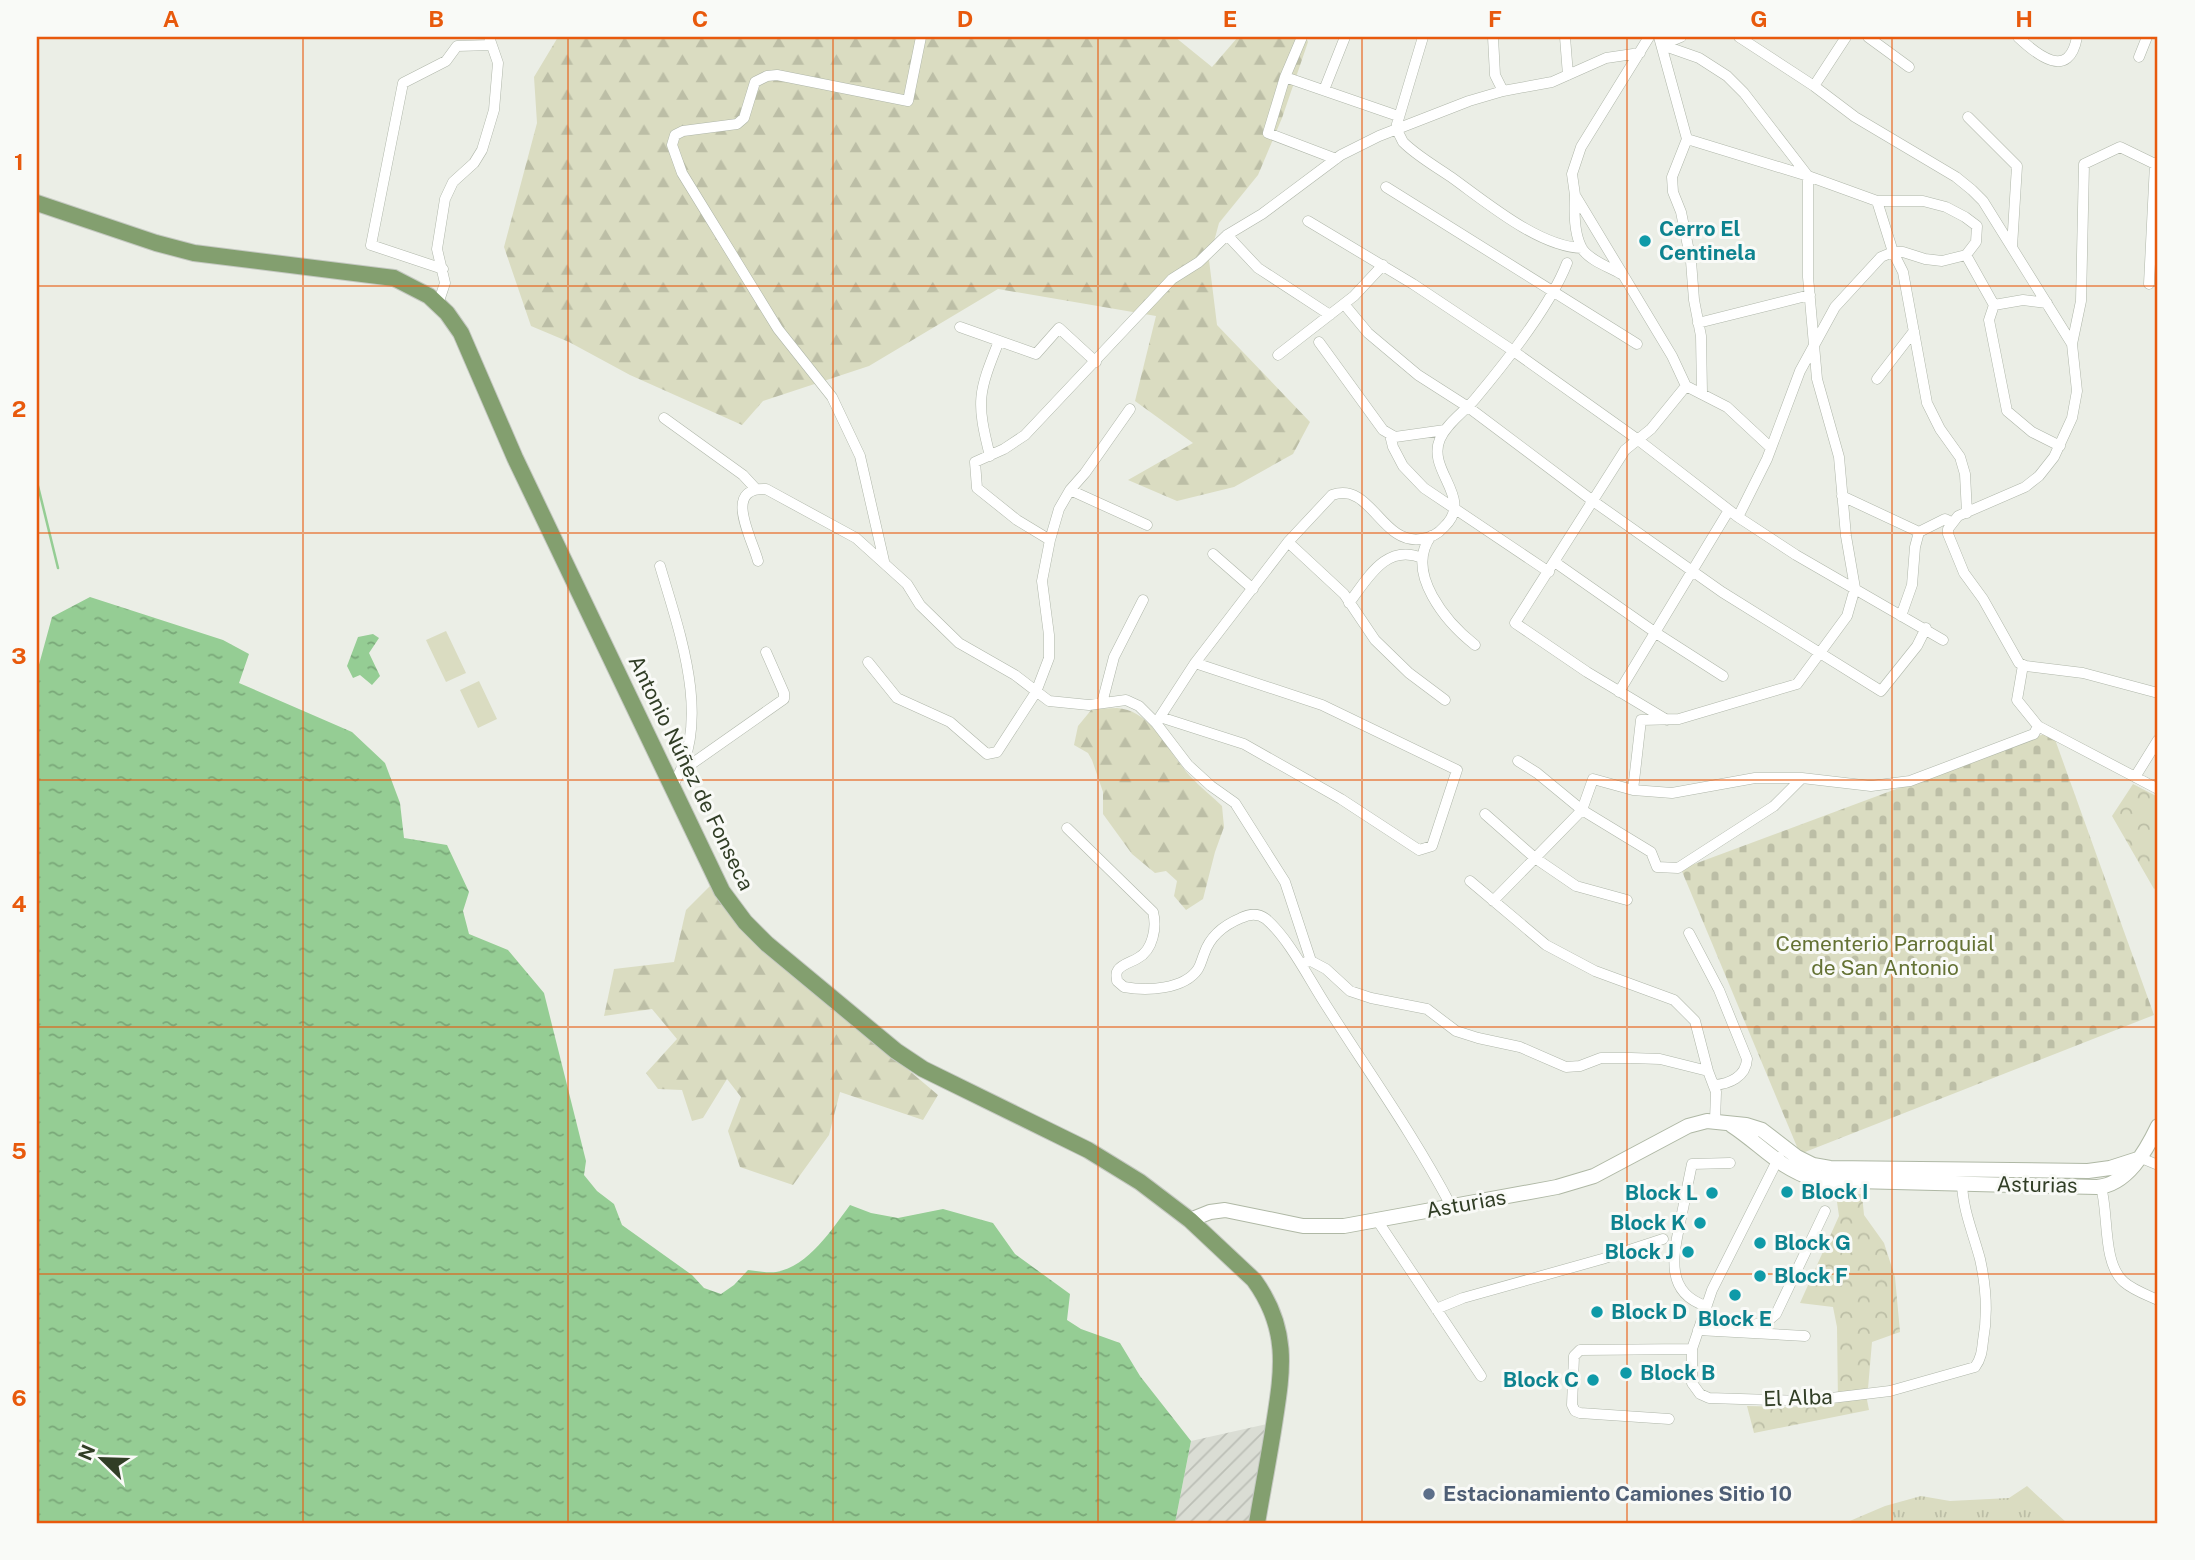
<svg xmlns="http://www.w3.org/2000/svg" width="2195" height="1560" font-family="'Public Sans',sans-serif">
<defs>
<pattern id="industrial-furrows" width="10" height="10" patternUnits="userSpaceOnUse" patternTransform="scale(1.75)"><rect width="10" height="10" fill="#daddd4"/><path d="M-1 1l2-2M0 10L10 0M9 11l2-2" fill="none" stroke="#bcbfb6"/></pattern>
<pattern id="grass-tufts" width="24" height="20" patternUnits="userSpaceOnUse" patternTransform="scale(1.75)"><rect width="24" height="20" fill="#dadcc1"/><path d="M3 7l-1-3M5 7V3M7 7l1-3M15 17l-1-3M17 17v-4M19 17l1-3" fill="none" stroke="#bcbea6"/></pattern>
<pattern id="forest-firs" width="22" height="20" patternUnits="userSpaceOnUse" patternTransform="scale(1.75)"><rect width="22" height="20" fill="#dadcc1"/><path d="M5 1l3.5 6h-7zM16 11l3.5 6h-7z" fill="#bcbea6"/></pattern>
<pattern id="cemetery-stones" width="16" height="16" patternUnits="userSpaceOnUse" patternTransform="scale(1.75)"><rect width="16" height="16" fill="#dadcc1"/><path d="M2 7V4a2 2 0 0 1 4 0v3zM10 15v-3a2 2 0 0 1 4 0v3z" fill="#bcbea6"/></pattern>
<pattern id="park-crowns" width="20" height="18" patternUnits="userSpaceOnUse" patternTransform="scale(1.75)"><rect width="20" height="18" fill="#dadcc1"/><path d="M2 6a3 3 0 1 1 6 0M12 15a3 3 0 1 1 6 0" fill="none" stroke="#bcbea6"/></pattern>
<pattern id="water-ripples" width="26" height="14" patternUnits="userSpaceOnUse" patternTransform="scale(1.75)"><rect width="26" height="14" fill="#95cd94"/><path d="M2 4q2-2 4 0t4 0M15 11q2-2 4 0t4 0" fill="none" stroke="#7aa879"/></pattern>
</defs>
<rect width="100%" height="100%" fill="#ebeee6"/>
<path fill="url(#industrial-furrows)" d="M1267,1424l-17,99h-75l16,-82z"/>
<path fill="url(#grass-tufts)" d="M2027,1486l40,37h-222l40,-17 36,-10 29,5 59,-3z"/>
<path fill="url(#forest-firs)" d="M558,37h617l37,30 26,-30h68l2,5 -26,76 -24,57 -39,48 -10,37 8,65 93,97 -17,32 -59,33 -57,14 -49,-21 65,-37 -58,-42 21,-85 -158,-27 -129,77 -106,35 -21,24 -112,-50 -61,-33 -38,-16 -27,-79 33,-124 -3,-46z
M1117,708c35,2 51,45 73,68 10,11 22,20 32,30l2,21 -9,25 -12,47 -17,11 -12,-14 3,-15 -11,-10 -11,2 -23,-19 -29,-40v-22l-11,-32 -4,-7 -14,-8 4,-19 14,-17z
M711,885l155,149 72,61 -15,25 -83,-28 -11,43 -36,50 -53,-18 -12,-36 13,-34 -14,-18 -24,39 -11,3 -10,-31 -24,-1 -12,-16 31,-34 -25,-30 -48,7 10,-47 60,-7 12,-52z"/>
<path fill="url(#cemetery-stones)" d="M2052,731l102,284 -354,139 -119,-285z"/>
<path fill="url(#park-crowns)" d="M2133,784l25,13v89l-4,3 -42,-73z
M1862,1194l2,21 20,28 11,34 5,55 -28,10 -5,58 2,10 -115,23 -7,-27 48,1 43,-4 -1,-76 -4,-20 -33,-4 39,-87 -3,-21z"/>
<path fill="#dadcc1" d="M446,631l20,42 -20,9 -20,-42z
M479,681l18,38 -19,9 -18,-38z"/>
<path fill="url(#water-ripples)" d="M90,597l133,43 26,14 -10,29 113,49 33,31 15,40 4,35 43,7 22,47 -6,19 6,23 39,16 36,43 42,168 -2,14 13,16 17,13 8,21 70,50 12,13 17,6 13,-9 14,-15c9,1 19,3 28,2 33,-6 56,-43 74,-67l21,8 27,5 45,-9 50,14 22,31 55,40 -3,26 14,9 39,14 20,33 51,65 -16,82h-1138v-851l15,-55z
M373,634l6,4 -10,15 11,23 -8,9 -12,-10 -7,3 -6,-12 11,-29z"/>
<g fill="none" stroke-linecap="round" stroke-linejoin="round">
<path stroke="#95cd94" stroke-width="2.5" d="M37,482l21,86"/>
<defs>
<path id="street" d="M1302,37l-17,40 -17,56 68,26
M1423,37l-26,87v6l6,12c14,14 32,24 48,35 35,25 88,70 131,71
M1493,37l2,38 8,16
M1565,37l3,38
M1649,37l-68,110 -9,27 3,21 97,161 14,30 41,21 43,40
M1659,37l28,102 -15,38 1,15 8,20 10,49 3,39 7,36 1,57
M1739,37l75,49 41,31 101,60 16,13 11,11 89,143 5,47 -5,27 -18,39 -15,19 -14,11 -67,29 -10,13v5l16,39 19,26 36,64 7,3 57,7 75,20
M1868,37l41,30
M2018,37c19,18 51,44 59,0
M1662,45l37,13 28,18 17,17 64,83 69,25h46l23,6 19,10 12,9 -1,16 -10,13 -24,6 -17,-2 -22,-7h-10l-12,5 -46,50 -35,64 -33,88 -29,58
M1662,45l19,-8
M2139,57l8,-20
M1285,77l113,39
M1814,86l32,-49
M1324,90l21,-53
M1968,117l49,49 -5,81
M1386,187l251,157
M1575,195c-1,16 -1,41 8,55 8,11 26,17 38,24
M1877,201l16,51 10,20 24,131 13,26 20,28 5,17 2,39
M1308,221l105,63 99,66 125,89 101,78 58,38 147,85
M1227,235l31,33 72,47
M1966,255l28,50 -5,15 18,91 25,21 28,14
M443,269l-72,-24 32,-162 43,-22 11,-15 34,-1
M2149,284l6,-120
M438,304l7,-21 -8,-34 8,-50 8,-17 21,-19 8,-13 12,-40 4,-47 -9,-26
M1344,304l24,29 50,42 50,32 125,94 129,91 159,99 36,-45 9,-18
M1994,305l29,-5 24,3
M1698,323l112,-28
M960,327l76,27 23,-26 37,34
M1319,342l64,88 12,7 50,-7
M2072,344l9,-43 3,-137 36,-17 35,17 3,-2
M1278,355l76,-59 29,-31
M1877,379l37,-48
M664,418l79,57 12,13
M1390,435l3,12 10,19 21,22 125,84
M990,456c-14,-55 -12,-63 9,-115
M1070,490l77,35
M1842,496l77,36
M1431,536c-27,37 16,87 44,109
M1050,540l-33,-20 -40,-32 -2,-26 29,-13 21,-14 147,-156 27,-17 28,-27 35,-21 79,-59 38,-19 90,-35 34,-10 49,-9 54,-24 34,-5
M1288,542l56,52 31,46 34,33 36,27
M1213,554l40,35
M758,561c-6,-23 -36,-74 8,-72l90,49 51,46 13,21 39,38 56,32 34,26 40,4 37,-5 13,6 17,17 32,42 23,21 24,17 50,79 26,79
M884,561l-24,-105 -28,-59 -54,-68 -96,-156 -10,-28 3,-10 8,-4 54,-7 7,-6 11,-36 12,-6 10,-1 131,26 13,-64
M1556,563l100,70 67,43
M660,566c19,65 54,158 12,220
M1349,603c19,-25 37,-60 73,-45
M1901,616l11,-31 3,-38 4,-15 26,-13 6,3
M868,662l29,36 53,24 37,32 10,-2 39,-60 13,-34v-23l-7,-54 8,-41 9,-31 11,-19 15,-17 45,-64
M2023,665l-6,35 21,26 120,63
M1619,692l110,-182
M1102,703l12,-46 29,-57
M1160,717l84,27 97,55 78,51 13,-4 25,-76 -135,-65 -127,-42
M1667,720l-80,-48 -72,-49 110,-173 26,-21 35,-43
M1156,723l39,-60 93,-121 44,-47c39,-14 49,50 89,44 9,-1 17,-5 23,-12 31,-29 -18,-56 -4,-88 7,-16 24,-27 35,-40 31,-37 75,-92 92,-136
M1518,761l19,12 45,37 69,42 6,15 21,1 96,-62 28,-28
M683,770l101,-71v-6l-18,-41
M2135,777l23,-37
M1633,790l8,-70 38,-1 118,-35 50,-68 8,-28 -9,-52 -7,-79 -22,-78 -9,-102v-101l-121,-37
M1485,814l50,44 41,28 51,14
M1067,828l86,84c4,15 0,38 -15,46 -6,4 -16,6 -20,12 -3,4 -1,6 -1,11l7,6c22,4 60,3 74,-18 3,-5 4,-10 6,-15 6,-18 20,-29 37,-36 8,-4 17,-5 25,1 23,20 42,58 58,83 43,68 90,133 127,204
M1470,881l76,64 49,26 79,29 21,21 13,50 8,21 -1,29
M1493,901l89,-91 11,-31 40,11 39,3 83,-15h47l69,8 39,-5 124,-47 4,-8
M1689,933l30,57 28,69c-1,18 -18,25 -33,26
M1306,962l5,-1 15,8 24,22 21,7 56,11 29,22 22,7 42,9 46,20 14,-1 21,-8h30l29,1 48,12
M1779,1157l-67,133 -20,59v34l8,11 9,4 97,3 84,-10 85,-24c6,-8 7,-16 8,-26 5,-27 3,-55 -3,-82 -7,-26 -17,-49 -18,-75
M2141,1158l17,7
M2101,1187c8,27 1,76 23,95 9,8 23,13 34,18
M1377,1220l104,156
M1706,1306c-43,-14 -32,-54 -25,-88 4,-18 7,-36 11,-54l38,-1
M1436,1309l27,-11 139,-39 61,-20
M1701,1322c23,1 57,11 75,-8l49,-103
M1698,1330l107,6
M1669,1419l-89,-6 -5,-2 -3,-6 2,-49 6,-6 112,-1"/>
<path id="secondary" d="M1731,1125c32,21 46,42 85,55l281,7c30,-2 49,-36 61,-61
M1190,1220l20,-8 15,-2 78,16h41l213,-39 37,-11 94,-50 19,-5 39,4 16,5 35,27 16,8 17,3 258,3 22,-3 31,-10"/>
<path id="primary" d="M37,203l119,40 38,10 200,25 35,18 18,17 14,20 54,125 207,433 23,31 22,22 129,107 27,18 165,81 52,32 50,38 64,60c37,51 28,93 19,151 -5,31 -11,62 -16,92"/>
</defs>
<use href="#street" stroke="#afb6a9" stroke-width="11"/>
<use href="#secondary" stroke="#afb8a5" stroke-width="16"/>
<use href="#primary" stroke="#c5c9c2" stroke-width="18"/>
<use href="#street" stroke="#fff" stroke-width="10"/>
<use href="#secondary" stroke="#fff" stroke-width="14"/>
<use href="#primary" stroke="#839f6f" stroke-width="16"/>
</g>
<path fill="none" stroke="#e8590c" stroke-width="2" stroke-opacity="0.55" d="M303,37v1486M568,37v1486M833,37v1486M1098,37v1486M1362,37v1486M1627,37v1486M1892,37v1486M37,286h2121M37,533h2121M37,780h2121M37,1027h2121M37,1274h2121"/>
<g fill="#0f9aa8" stroke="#f9faf7" stroke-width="2.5">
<circle cx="1645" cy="241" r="7"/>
<circle cx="1787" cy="1192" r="7"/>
<circle cx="1712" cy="1193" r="7"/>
<circle cx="1700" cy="1223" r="7"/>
<circle cx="1760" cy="1243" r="7"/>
<circle cx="1688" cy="1252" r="7"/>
<circle cx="1760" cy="1276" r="7"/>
<circle cx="1735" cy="1295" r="7"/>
<circle cx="1597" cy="1312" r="7"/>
<circle cx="1626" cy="1373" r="7"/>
<circle cx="1593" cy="1380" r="7"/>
</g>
<circle fill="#5c6f8a" stroke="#f9faf7" stroke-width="2.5" cx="1429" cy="1494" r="7"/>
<g text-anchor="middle" stroke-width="6" stroke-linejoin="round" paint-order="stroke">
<g font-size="21" font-weight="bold" fill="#0d838f" stroke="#f9faf7" text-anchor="start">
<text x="1659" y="236">Cerro El<tspan x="1659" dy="24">Centinela</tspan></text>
<text x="1801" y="1199">Block I</text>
<text x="1698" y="1200" text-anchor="end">Block L</text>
<text x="1686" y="1230" text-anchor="end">Block K</text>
<text x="1774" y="1250">Block G</text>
<text x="1674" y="1259" text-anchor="end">Block J</text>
<text x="1774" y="1283">Block F</text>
<text x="1611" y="1319">Block D</text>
<text x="1735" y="1326" text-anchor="middle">Block E</text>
<text x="1640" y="1380">Block B</text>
<text x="1579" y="1387" text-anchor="end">Block C</text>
</g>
<g font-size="21" fill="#313e26" stroke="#f9faf7">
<text transform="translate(691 773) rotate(64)" y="7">Antonio Núñez de Fonseca</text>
<text transform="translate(2037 1185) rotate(1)" y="7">Asturias</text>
<text transform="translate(1466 1204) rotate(-10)" y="7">Asturias</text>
<text transform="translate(1798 1398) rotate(-2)" y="7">El Alba</text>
</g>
<g font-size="21" fill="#647234" stroke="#f9faf7">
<text x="1885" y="951">Cementerio Parroquial<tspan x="1885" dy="24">de San Antonio</tspan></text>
</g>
<g font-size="21" font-weight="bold" fill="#4e5e75" stroke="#f9faf7" text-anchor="start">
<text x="1443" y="1501">Estacionamiento Camiones Sitio 10</text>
</g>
</g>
<rect width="2195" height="1560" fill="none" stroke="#f9faf7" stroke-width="77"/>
<g transform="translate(102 1459) rotate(293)" stroke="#f9faf7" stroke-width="5" paint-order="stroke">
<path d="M0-5L12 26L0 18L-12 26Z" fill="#313e26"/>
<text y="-10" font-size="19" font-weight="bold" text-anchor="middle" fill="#313e26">N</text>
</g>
<rect x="38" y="38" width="2118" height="1484" fill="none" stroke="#e8590c" stroke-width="2.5"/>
<g font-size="23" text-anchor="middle" font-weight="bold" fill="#e8590c">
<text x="171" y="27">A</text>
<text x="436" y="27">B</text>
<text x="700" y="27">C</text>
<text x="965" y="27">D</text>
<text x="1230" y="27">E</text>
<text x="1495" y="27">F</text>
<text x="1759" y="27">G</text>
<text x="2024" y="27">H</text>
<text x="19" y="170">1</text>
<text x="19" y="417">2</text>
<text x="19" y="664">3</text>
<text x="19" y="912">4</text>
<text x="19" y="1159">5</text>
<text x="19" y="1406">6</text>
</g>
</svg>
